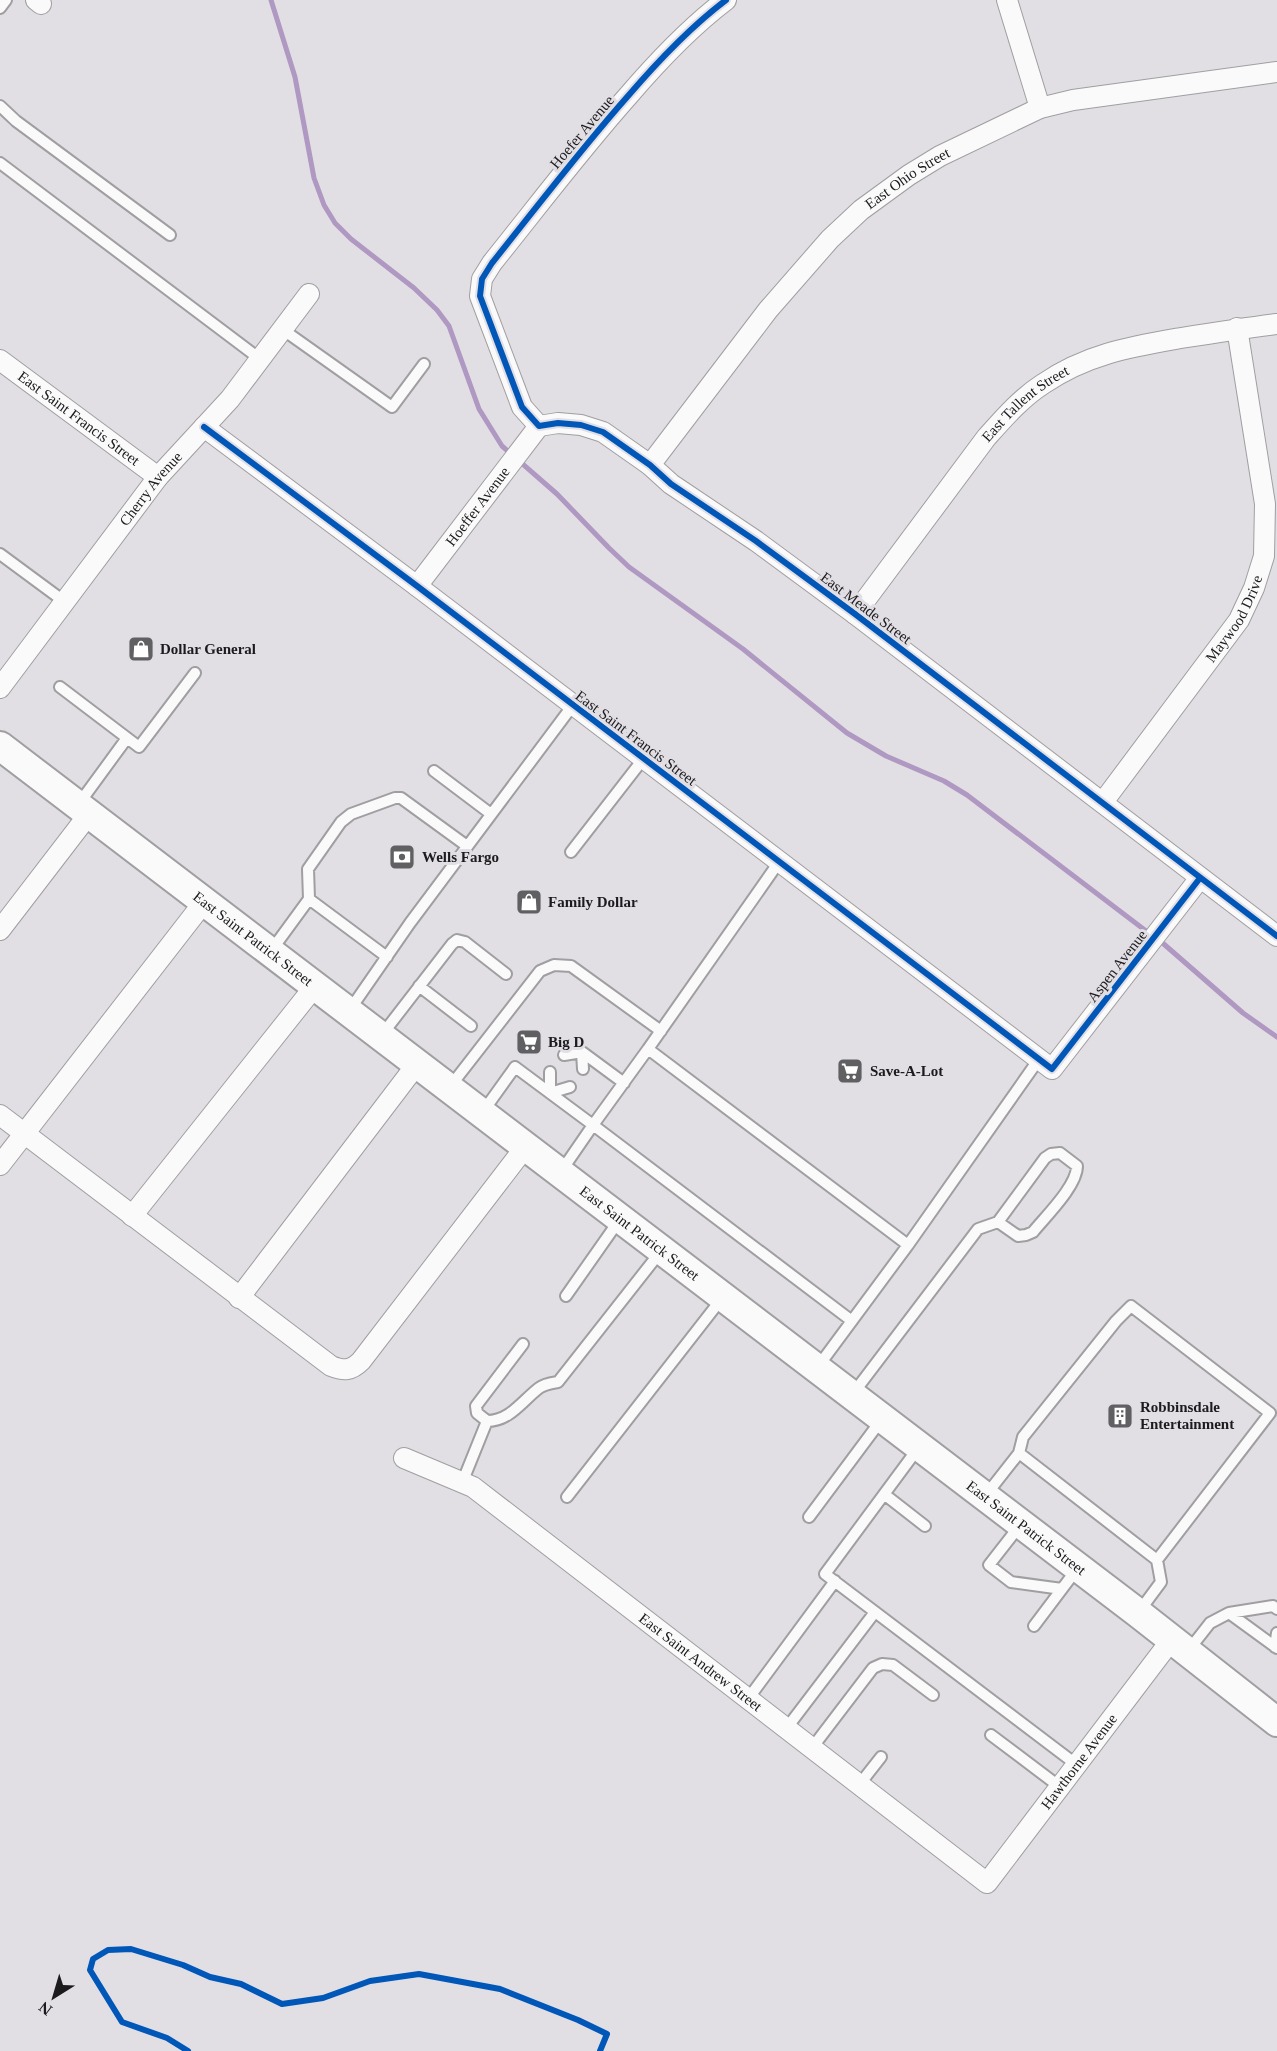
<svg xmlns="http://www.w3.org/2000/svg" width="1277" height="2051" font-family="Georgia,serif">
<rect width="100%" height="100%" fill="#e1dfe3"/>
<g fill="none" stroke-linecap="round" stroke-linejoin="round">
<path stroke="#af98c1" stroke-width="5" d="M271,0l24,77 19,101 10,27 11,18 16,16 63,49 23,22 12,16 30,83 23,37 55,48 52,54 20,19 114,82 104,84 39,23 58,25 23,14 183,139
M1158,939l85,74 34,24"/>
<defs>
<path id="service" d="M0,8l6,-8
M0,106l16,15 154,114
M0,163l260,196
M282,329l110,78 32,-43
M0,554l65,48
M60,687l79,60 56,-74
M434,771l57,43
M78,805l49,-67
M571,852l73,-94
M309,899l78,58
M271,951l38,-52 -1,-30 33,-47 10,-8 44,-16h6l66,48
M419,986l52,40
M349,1011l61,-88 163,-218
M381,1036l71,-92 5,-4 8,2 41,32
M648,1049l131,-187
M582,1052l1,17
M564,1055l18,-3 42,31
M550,1072v21l20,-6
M449,1088l91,-117 14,-6 17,1 90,65
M482,1113l33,-46 78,58 -33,48
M566,1296l54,-77
M852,1321l-259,-196 55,-76 260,196
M817,1368l91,-123 131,-186
M852,1395l126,-166 20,-7 20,14 8,-1 7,-3c13,-16 44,-46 44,-66l-17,-13 -9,1 -6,4 -47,64
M487,1421l-10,-8 -1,-7 47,-62
M919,1447l-94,127 252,191
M1019,1453l4,-16 93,-116 15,-15 139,107 -113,147
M462,1483l25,-62c23,0 35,-20 52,-33 5,-4 13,-5 19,-6l103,-131
M884,1494l41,32
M986,1495l33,-42 138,107 4,22 -23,31
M567,1497l156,-200
M809,1517l73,-98
M1021,1524l-32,41 22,17 51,7
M1229,1613l44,-7 4,3
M1034,1626l43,-57
M1275,1647l2,-14
M1188,1651l22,-28 19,-10 48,35
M748,1699l87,-118
M786,1729l89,-117
M991,1735l69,52
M812,1748l61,-80 9,-4 11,1 40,30
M859,1785l22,-28"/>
<g id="minor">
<path d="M36,0l5,4"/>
<path d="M726,0c-37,28 -68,61 -98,96 -48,54 -91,111 -136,167l-10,16 -2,17 42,111 17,19 19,-3 23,2 22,7 47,33 21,19 85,57 99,73 422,322"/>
<path d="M1007,0l33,108"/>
<path id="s1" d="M0,360l158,117"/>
<path d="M204,427l213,159 635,483 148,-191"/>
<path id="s2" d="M650,465l118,-155 62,-71 31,-29 48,-35 31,-19 100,-48 33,-8 204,-28"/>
<path id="s3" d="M417,586l122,-160"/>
<path id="s4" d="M855,614l131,-176c17,-19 35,-40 57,-54 44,-30 87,-37 138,-46 32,-5 64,-10 96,-14"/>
<path id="s5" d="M0,688l158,-211 72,-78 79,-105"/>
<path id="s6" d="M1103,802l136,-182 15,-32 10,-32 1,-52 -28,-176"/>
<path d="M0,930l89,-116"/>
<path d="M0,1115l331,251c13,5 20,5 30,-5l165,-215"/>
<path d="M0,1165l204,-263"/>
<path d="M132,1216l183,-230"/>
<path d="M239,1298l178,-234"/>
<path id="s7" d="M404,1458l69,29 514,396 185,-244"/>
</g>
<g id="secondary">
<path id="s8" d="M0,746l1138,867 139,109"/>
</g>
</defs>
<use href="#service" stroke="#a09ea1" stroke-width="14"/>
<use href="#minor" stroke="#a09ea1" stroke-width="22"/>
<use href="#secondary" stroke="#a09ea1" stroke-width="32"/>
<use href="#service" stroke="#fafafb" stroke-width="10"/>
<use href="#minor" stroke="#fafafb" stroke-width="20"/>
<use href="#secondary" stroke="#fafafb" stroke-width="28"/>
<defs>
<path id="cycleway" d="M726,0c-37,28 -68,61 -98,96 -48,54 -91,111 -136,167l-10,16 -2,17 42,111 17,19 19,-3 23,2 22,7 47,33 21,19 85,57 99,73 422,322
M204,427l213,159 635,483 148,-191
M188,2051l-21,-13 -45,-16 -32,-52 3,-11 15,-9 23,-1 52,16 27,12 31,7 41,20 41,-6 47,-17 49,-7 81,15 78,31 29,14 -7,17"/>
</defs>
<use href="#cycleway" stroke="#e1dee4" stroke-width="10"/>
<use href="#cycleway" stroke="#0057b8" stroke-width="6"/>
</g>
<defs>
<symbol id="shop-square" viewBox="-11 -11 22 22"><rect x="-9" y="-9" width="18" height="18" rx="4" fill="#605f62" stroke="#e1dee4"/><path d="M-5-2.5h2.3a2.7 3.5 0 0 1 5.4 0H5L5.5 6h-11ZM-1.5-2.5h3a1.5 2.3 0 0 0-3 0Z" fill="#fff"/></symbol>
<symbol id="bank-square" viewBox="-11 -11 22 22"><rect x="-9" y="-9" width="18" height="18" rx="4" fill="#605f62" stroke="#e1dee4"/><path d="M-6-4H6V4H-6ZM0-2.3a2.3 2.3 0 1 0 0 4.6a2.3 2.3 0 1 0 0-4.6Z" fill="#fff"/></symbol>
<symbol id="supermarket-square" viewBox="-11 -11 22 22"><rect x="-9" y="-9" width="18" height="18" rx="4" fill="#605f62" stroke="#e1dee4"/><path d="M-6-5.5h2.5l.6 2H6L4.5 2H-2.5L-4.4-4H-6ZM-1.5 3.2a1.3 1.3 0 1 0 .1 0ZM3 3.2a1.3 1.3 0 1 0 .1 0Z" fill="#fff"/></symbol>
<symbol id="building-square" viewBox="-11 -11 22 22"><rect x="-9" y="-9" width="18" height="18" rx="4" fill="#605f62" stroke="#e1dee4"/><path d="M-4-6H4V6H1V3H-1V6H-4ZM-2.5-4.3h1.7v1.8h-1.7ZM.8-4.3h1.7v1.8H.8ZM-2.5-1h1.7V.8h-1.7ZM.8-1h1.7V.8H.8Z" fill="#fff"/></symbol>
</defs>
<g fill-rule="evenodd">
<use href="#shop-square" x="126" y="634" width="30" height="30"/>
<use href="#bank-square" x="387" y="842" width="30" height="30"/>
<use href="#shop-square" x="514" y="887" width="30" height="30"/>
<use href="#supermarket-square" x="514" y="1027" width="30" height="30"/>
<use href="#supermarket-square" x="835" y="1056" width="30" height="30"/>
<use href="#building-square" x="1105" y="1401" width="30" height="30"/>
</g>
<g text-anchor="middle" stroke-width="6" stroke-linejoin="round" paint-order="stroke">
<g font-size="15" fill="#1b1a1c" stroke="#e1dee4">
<text transform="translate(582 132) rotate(-50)" y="5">Hoefer Avenue</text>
<text dy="5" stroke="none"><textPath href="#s2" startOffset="388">East Ohio Street</textPath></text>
<text dy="5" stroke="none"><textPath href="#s4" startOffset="272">East Tallent Street</textPath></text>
<text dy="5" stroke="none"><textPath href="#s1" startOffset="98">East Saint Francis Street</textPath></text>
<text dy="5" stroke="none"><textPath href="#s5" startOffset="250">Cherry Avenue</textPath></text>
<text dy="5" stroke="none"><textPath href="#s3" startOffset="100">Hoeffer Avenue</textPath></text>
<text transform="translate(866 608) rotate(37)" y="5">East Meade Street</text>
<text dy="5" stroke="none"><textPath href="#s6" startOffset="226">Maywood Drive</textPath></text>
<text transform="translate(636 738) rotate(37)" y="5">East Saint Francis Street</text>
<text dy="5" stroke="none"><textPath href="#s8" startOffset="318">East Saint Patrick Street</textPath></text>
<text transform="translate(1117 966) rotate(-52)" y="5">Aspen Avenue</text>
<text dy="5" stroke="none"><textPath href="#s8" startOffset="804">East Saint Patrick Street</textPath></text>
<text dy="5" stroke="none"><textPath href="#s8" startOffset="1290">East Saint Patrick Street</textPath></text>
<text dy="5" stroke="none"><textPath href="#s7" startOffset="362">East Saint Andrew Street</textPath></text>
<text dy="5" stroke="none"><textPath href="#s7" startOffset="876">Hawthorne Avenue</textPath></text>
</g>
<g font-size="15" font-weight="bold" fill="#1b1a1c" stroke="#e1dee4" text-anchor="start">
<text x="160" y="654">Dollar General</text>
<text x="422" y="862">Wells Fargo</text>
<text x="548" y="907">Family Dollar</text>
<text x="548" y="1047">Big D</text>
<text x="870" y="1076">Save-A-Lot</text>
<text x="1140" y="1412">Robbinsdale<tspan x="1140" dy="17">Entertainment</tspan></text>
</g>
</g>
<g transform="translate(54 1997) rotate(217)" stroke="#e1dee4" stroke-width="4.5" paint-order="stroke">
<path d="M0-4.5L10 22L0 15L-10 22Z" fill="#1b1a1c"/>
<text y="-9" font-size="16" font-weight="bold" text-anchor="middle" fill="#1b1a1c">N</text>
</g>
</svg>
